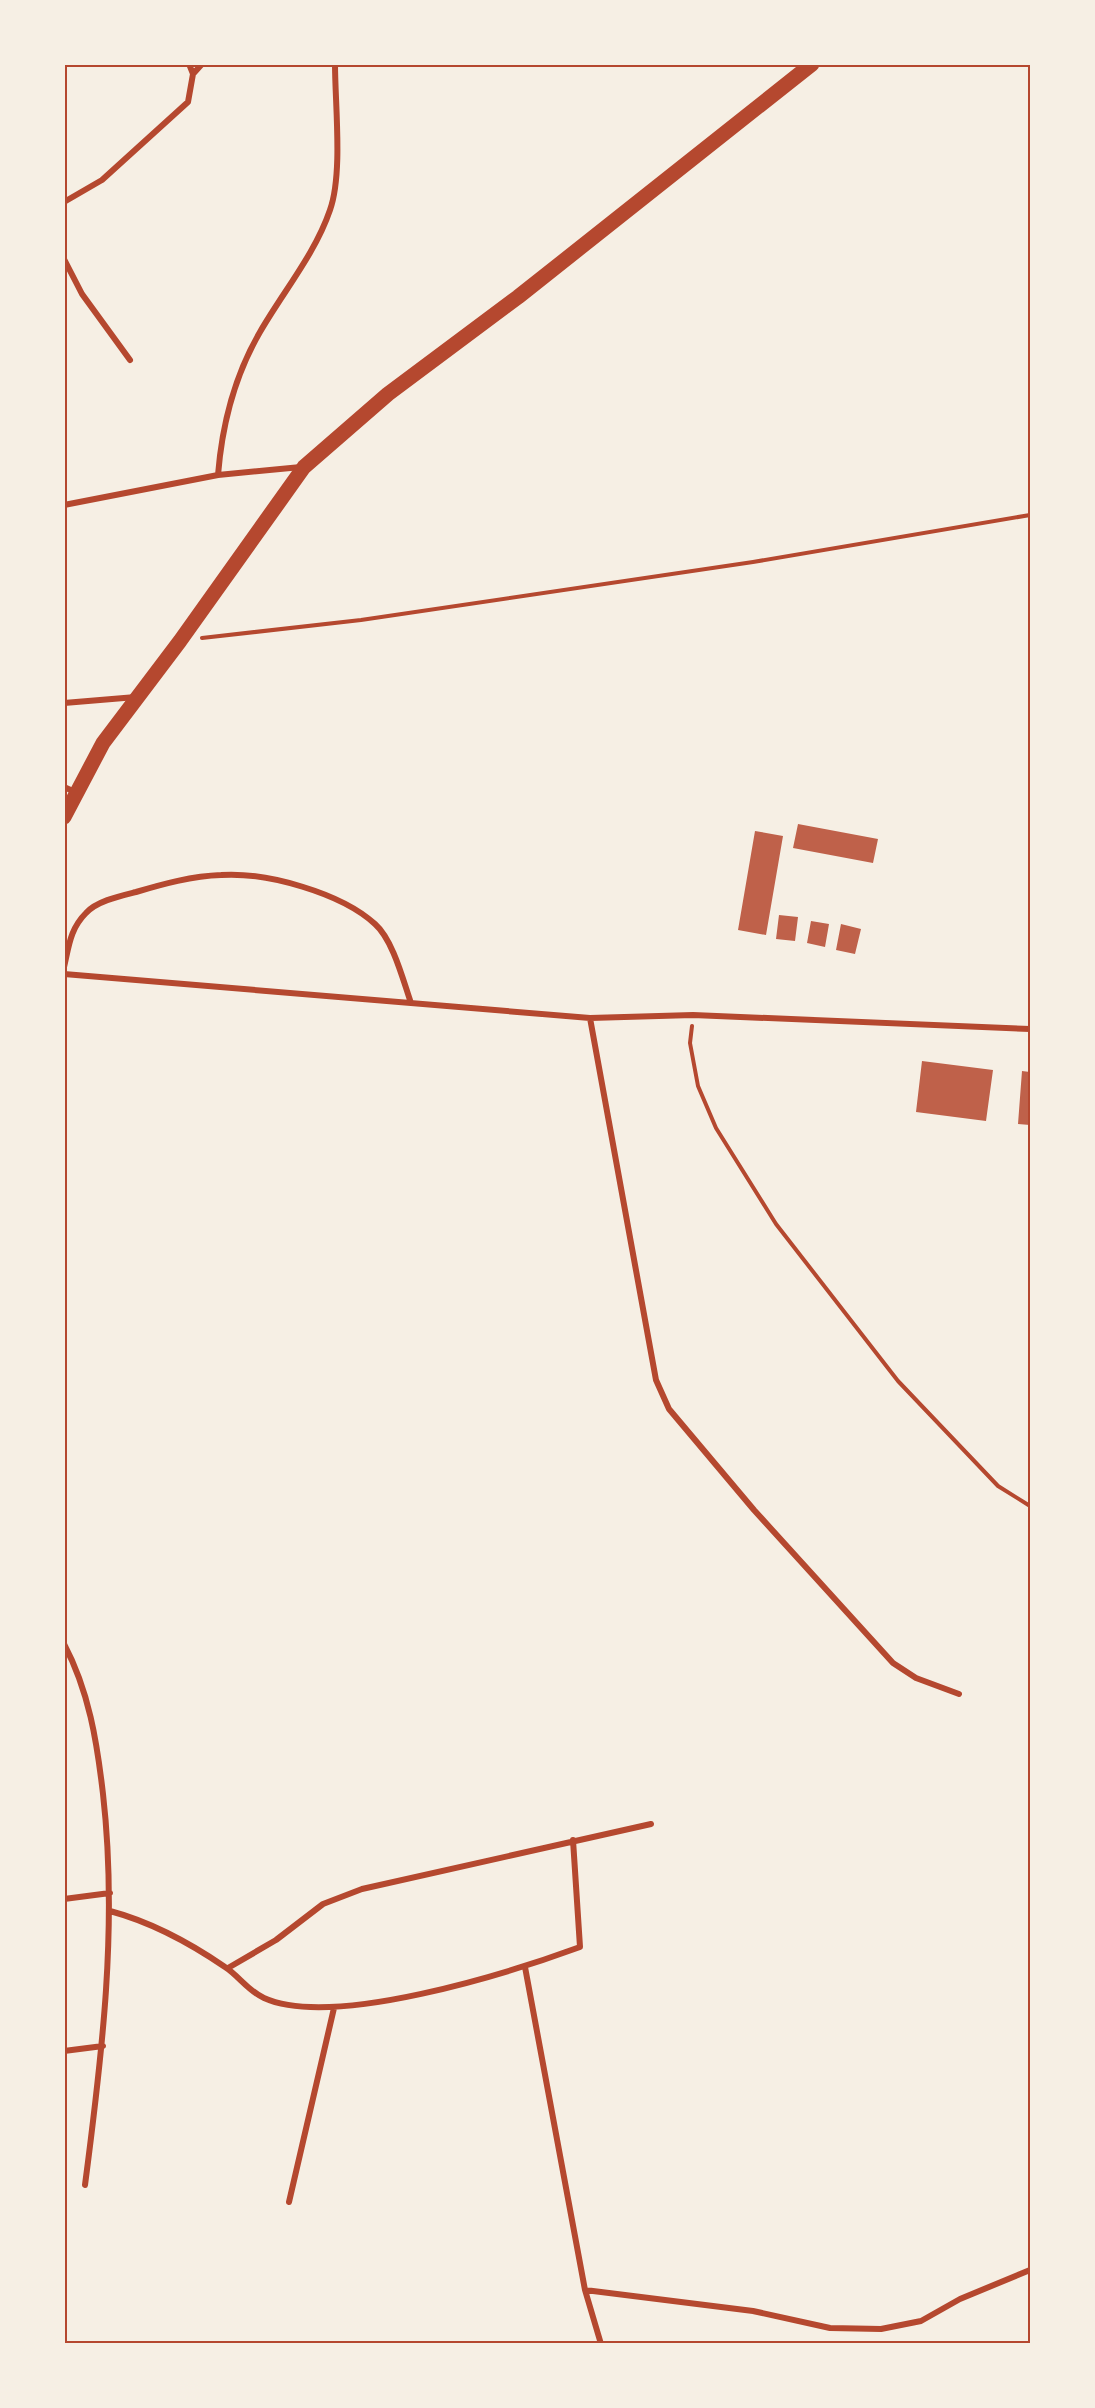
<svg xmlns="http://www.w3.org/2000/svg" width="1095" height="2408" font-family="Montserrat,sans-serif">
<rect width="100%" height="100%" fill="#f6efe4"/>
<path fill="#bf614a" d="M798,824l80,15 -5,24 -80,-15z
M755,831l28,5 -17,99 -28,-5z
M779,915l19,2 -3,24 -19,-2z
M811,921l18,3 -4,23 -18,-4z
M841,924l20,5 -6,25 -19,-4z
M922,1061l71,9 -7,51 -70,-9z
M1022,1071l8,1v53l-12,-1z"/>
<g fill="none" stroke-linecap="round" stroke-linejoin="round">
<path stroke="#b5482f" stroke-width="4" d="M202,638l159,-18 392,-58 277,-47
M692,1026l-2,17 8,43 18,42 60,96 122,157 100,105 32,20"/>
<path stroke="#b5482f" stroke-width="6" d="M167,64h14
M189,64l4,10
M64,202l38,-22 86,-78 5,-28 9,-10
M64,259l18,35 48,66
M218,475c4,-50 17,-100 42,-143 23,-40 55,-78 70,-122 13,-37 5,-105 5,-146
M64,505l154,-30 83,-8
M64,703l72,-6
M64,787l11,5
M64,967c5,-21 6,-38 22,-54 11,-12 34,-17 50,-21 27,-8 56,-16 85,-17 46,-3 120,18 154,49 18,16 28,56 36,79
M64,974l526,44 103,-3 337,14
M590,1018l66,362 13,29 85,101 139,153 23,15 43,16
M64,1644c25,47 33,98 39,150 15,131 -1,261 -18,391
M64,1899l46,-6
M110,1911c41,11 80,32 115,56 14,9 23,24 39,31 69,31 245,-25 316,-51l-7,-107
M525,1967l60,323 16,54
M228,1968l48,-28 47,-36 39,-15 289,-65
M64,2051l39,-5
M289,2202l45,-194
M585,2290l168,21 77,17 51,1 40,-8 39,-22 70,-29"/>
<path stroke="#b5482f" stroke-width="15" d="M64,817l39,-74 77,-102 124,-174 84,-73 130,-97 294,-233"/>
</g>
<rect width="1095" height="2408" fill="none" stroke="#f6efe4" stroke-width="132"/>
<rect x="66" y="66" width="963" height="2276" fill="none" stroke="#b5482f" stroke-width="2"/>
</svg>
